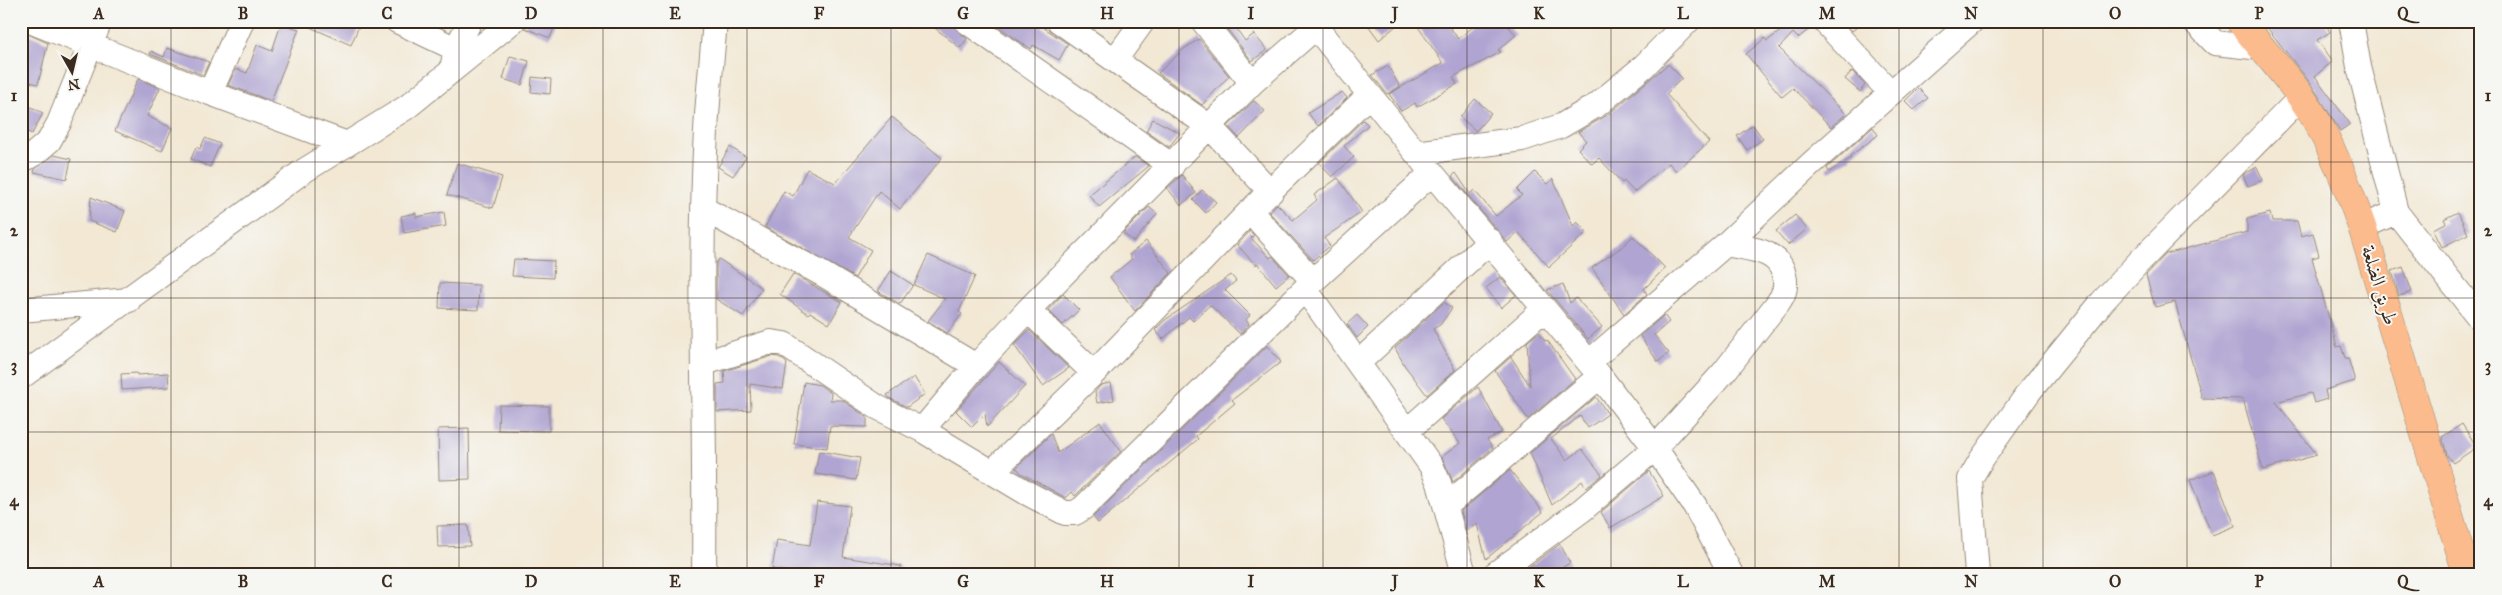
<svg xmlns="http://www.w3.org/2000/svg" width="2502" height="595" font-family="'IM FELL Great Primer',Amiri,serif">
<rect width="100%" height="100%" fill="#f6f6f2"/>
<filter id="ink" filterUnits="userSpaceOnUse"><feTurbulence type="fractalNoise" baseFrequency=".02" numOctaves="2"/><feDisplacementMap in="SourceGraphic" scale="10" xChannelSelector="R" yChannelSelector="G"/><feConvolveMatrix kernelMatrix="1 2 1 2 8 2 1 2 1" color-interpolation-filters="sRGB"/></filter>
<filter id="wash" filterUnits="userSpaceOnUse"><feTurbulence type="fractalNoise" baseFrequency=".0096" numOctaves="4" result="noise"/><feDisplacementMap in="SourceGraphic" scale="20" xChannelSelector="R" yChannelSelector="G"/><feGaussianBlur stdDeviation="1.12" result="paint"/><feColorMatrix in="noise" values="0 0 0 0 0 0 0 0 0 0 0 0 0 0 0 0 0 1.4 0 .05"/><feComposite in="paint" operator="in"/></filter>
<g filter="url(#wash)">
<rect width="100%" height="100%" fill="#f2e8d4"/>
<g id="blocks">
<path fill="#b0a5d2" d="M296,21h65l-10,24z
M526,21h31l-7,17 -25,-10z
M926,21h22l19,18 -7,9z
M990,21h44l34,23 -9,16 -26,-15 -2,4z
M1221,21h10l14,20 9,-7 13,16 -15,11z
M1365,21h37l-23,19z
M1414,21h32l12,18 22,-18h24l12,14 -18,15 3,2 -48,25 4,7 -40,23 -2,-4 -14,8 -12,-17 54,-31z
M1779,21h32l1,6 -14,11 -5,-5 -14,15 67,66 -15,13 -38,-39 -11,9 -36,-43 19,-16 2,3 19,-14z
M1843,21h22l-13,10z
M2262,21h62l6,11 -13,8 16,21 -18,15 35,48 -10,7 -29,-47z
M281,24l18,5 -28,72 -43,-16 8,-16 11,4 10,-28 15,6z
M21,31l27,12 -10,41 -17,-4z
M1199,39l30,37 -27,29 -44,-32 26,-24z
M167,48l42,14 -6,13 -53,-21 1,-3 13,6z
M510,56l19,5 -7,24 -19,-6z
M1668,64l14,14 -16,16 43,48 -33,29 -7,-8 -35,29 -10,-11 -2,2 -23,-25 -7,6 -14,-15 8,-8 -8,-9 28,-16z
M1388,66l12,21 -13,7 -15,-19z
M1852,71l13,14 -5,7 -15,-13z
M532,77l19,2 -1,15 -19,-2z
M138,79l22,9 -13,28 25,12 -10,23 -47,-20z
M1918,88l10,10 -14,12 -9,-9z
M1342,92l5,6 -29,28 -10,-13z
M1475,99l16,14 -15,18 -16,-14z
M1254,101l11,10 -26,27 -11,-12z
M21,102l22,11 -11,21 -11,-5z
M892,117l50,41 -42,51 -21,-18 -30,46 22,13 -16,28 -90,-51 19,-36 9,5 14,-27 28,14z
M1153,119l27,14 -11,14 -23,-16z
M1363,120l5,5 -24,21 10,11 -22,20 -13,-14z
M1753,125l10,14 -16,11 -10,-14z
M1873,127l5,8 -28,21 1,2 -22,14 -2,-4z
M205,138l15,6 -10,23 -19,-8 5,-12 4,2z
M730,147l16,10 -13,19 -15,-9z
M54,155l17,4 -4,20 -33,-7 1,-3z
M1135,157l14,9 -50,41 -10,-12z
M457,163l45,14 -9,31 -46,-13z
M2257,167l6,13 -15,6 -5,-11z
M1535,172l12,12 6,-5 20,47 4,-4 10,10 -38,35 -31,-35 -11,10 -55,-66 4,-3 14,21 4,-4 22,26 26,-21 -5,-5z
M1182,175l14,18 -15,12 -14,-17z
M1338,178l24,34 -38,26 6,8 -17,14 -44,-48 8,-8 16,16 24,-20 -3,-5z
M1202,190l14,12 -10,11 -13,-13z
M91,197l34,14 -8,21 -28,-11z
M1149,207l8,7 -23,28 -11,-9z
M444,212l2,14 -42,7 -3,-17 15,-3v4z
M2458,212l10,22 -26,13 -9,-18 13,-6 -2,-4z
M2270,213l2,8h25l4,15 12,-3 6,23 -7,2 25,89 4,-1 4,12h3l7,23 -30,9 2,9 -13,4 -3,-10 -35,9 41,53 -54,15 -20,-71 -41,-1 -27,-96 -20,5 -9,-32 20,-21 81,-22v-13z
M1795,215l12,14 -19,16 -12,-14z
M1250,231l4,4 -3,3 19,20 2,-2 17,19 -13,11 -19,-23 -1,2 -19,-20z
M1633,236l32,32 -21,21 3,5 -23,20 -32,-46 31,-22z
M1146,241l25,32 -36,38 -25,-34 22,-18 -3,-4z
M928,255l47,21 -16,36 3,2 -15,19 -19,-12 17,-22 -31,-14z
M514,259l40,2 -1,17 -41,-2z
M719,259l43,29 -19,28 -27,-17v-36z
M2403,267l9,25 -13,4 -7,-25z
M891,271l22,14 -13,19 -22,-13z
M793,274l49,28 -13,22 -19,-12 -2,2 -28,-20z
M1231,275l5,6 -11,9 25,25 -4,5 3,4 -9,10 -30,-29 -17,16 -4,-4 -26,22 -8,-9 10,-10z
M1500,277l16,18 -15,13 -15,-20z
M440,283l39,2 -1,25 -39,-2z
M1563,284l7,19 6,-5 26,29 -14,12 -41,-49z
M1063,294l16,16 -16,15 -15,-15z
M1444,302l8,6 -12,17 -7,4 22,41 -28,25 -22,-29 -10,-18z
M1357,315l11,12 -11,11 -10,-14z
M1664,315l5,7 -15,13 15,18 -11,9 -18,-26z
M1029,330l40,38 -26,18 -29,-41z
M1539,332l6,9 2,-1 28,39 -47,40 -33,-48 16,-14 19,29 -3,-44z
M1267,346l14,16 -49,38 3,3 -39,33 2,3 -100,84 -5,-6z
M772,356l7,1 8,6 -4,26 -33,-5 1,26 -34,2v-28l8,-1 -1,-12z
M999,362l26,24 -38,41 -2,-13 -13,13 -16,-16z
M137,373v2l31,-2 1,14 -47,3 -1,-16z
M914,377l11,17 -18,13 -18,-9 -2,-3z
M804,382l16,3 11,8 -1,7h12l25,17v10l-37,-1 -3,22 -33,-4z
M1111,383l3,17 -17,3 -2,-11 6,-7z
M1478,387l24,45 -15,8 6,8 -40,34 -11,-25 18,-14 -19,-24z
M1596,397l12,17 -20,14 -8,-12 -29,23 16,21 15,-11 20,26 -16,13 -4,-7 -30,24 -22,-52z
M499,405l50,1v25l-51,-1z
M1100,422l21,29 -46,45 -3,-4 -6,6 -45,-25 -4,-5 -2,1 36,-35 7,19z
M2462,424l15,23 -24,16 -6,-8 -5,-18z
M469,428l1,51 -31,1 -1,-51z
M819,451l41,7 -4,22 -41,-6z
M1510,470l33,42 -57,47 -9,-35 -11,7 -5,-20z
M1649,471l15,25 -54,32 -9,-16z
M2214,471l21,55 -23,9 -22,-55z
M817,502l33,4 -7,51 58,9v8h-101l-28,-5 5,-29 33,5z
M468,525l2,21 -32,1 -1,-21z
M1560,544l10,19 -19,11h-32z"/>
</g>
</g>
<g filter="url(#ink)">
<use href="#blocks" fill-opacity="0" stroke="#968979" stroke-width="1"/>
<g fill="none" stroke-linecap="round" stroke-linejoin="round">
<defs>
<path id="minor" d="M30,21l180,72 137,51
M397,21l59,28
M966,21l206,145
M1059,21l151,106 61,65
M1203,21l49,62
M1311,21l121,152 168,203 55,72 40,58 36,68
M1824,21l67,72
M2194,21l21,22 46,5
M2351,21l8,46 37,145 -34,15
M1115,60l28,-39
M453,64l3,-15 14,-28
M210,93l32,-72
M1416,153l106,-14 39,-13 36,-21 46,-38 45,-46
M21,161l13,-7 15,-13 10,-18 41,-102
M704,209l120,66 152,91
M1250,211l63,70
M2396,212l85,108
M1305,289l127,178 7,16 25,91
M21,310l108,-10
M1028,310l66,63
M1589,362l137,-118 86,-81 160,-142
M704,363l67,-21 13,2 93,63 45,23 105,63 38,20h10l8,-5 230,-227 119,-108
M1358,363l132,-122
M21,377l281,-205 105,-65 106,-86
M922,430l54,-64 52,-56 224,-227 71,-62
M1407,431l136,-121
M992,472l102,-99 156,-162 119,-116
M1446,506l154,-130
M704,574c2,-148 -6,-296 2,-443 2,-37 6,-73 9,-110
M1495,574l87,-64 73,-62 69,-76 53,-68c7,-9 10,-17 7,-29 -5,-26 -36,-26 -58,-31
M1977,574l-7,-95 11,-19 48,-68 73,-90 36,-39 162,-165"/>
<path id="major" d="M2240,21c25,32 54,62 75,97 20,35 34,72 47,109l105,347"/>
</defs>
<use href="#minor" stroke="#968979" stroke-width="26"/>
<use href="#major" stroke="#968979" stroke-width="29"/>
<use href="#minor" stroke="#fff" stroke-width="24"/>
<use href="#major" stroke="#fbbb8d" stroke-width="28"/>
</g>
</g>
<path fill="none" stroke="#3b2a1e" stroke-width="1" stroke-opacity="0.55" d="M171,21v553M315,21v553M459,21v553M603,21v553M747,21v553M891,21v553M1035,21v553M1179,21v553M1323,21v553M1467,21v553M1611,21v553M1755,21v553M1899,21v553M2043,21v553M2187,21v553M2331,21v553M21,162h2460M21,298h2460M21,432h2460"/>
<g text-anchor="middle" stroke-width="4" stroke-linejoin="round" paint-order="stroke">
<g font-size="20" fill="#3b2a1e" stroke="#f6f6f2">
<text transform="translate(2380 285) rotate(73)" y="7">طريق الضلعة</text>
</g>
</g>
<rect width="2502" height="595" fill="none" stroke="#f6f6f2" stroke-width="55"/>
<g transform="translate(72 72) rotate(172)" stroke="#f6f6f2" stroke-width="4" paint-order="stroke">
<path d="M0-4L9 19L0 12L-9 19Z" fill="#3b2a1e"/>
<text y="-8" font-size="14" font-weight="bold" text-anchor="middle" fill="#3b2a1e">N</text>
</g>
<rect x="28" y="28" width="2446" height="540" fill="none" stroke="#3b2a1e" stroke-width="2"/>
<g font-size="16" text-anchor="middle" font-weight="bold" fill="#3b2a1e">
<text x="99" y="19">A</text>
<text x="243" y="19">B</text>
<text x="387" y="19">C</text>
<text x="531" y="19">D</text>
<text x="675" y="19">E</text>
<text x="819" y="19">F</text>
<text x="963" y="19">G</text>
<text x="1107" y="19">H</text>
<text x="1251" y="19">I</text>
<text x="1395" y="19">J</text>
<text x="1539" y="19">K</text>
<text x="1683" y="19">L</text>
<text x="1827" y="19">M</text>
<text x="1971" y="19">N</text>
<text x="2115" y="19">O</text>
<text x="2259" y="19">P</text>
<text x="2403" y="19">Q</text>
<text x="14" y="101">1</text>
<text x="2488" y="101">1</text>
<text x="14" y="236">2</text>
<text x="2488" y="236">2</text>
<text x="14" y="371">3</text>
<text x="2488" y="371">3</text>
<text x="14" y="506">4</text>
<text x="2488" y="506">4</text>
<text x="99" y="587">A</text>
<text x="243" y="587">B</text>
<text x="387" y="587">C</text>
<text x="531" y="587">D</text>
<text x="675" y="587">E</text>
<text x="819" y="587">F</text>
<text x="963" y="587">G</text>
<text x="1107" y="587">H</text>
<text x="1251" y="587">I</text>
<text x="1395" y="587">J</text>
<text x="1539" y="587">K</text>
<text x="1683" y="587">L</text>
<text x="1827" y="587">M</text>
<text x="1971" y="587">N</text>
<text x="2115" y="587">O</text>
<text x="2259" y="587">P</text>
<text x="2403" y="587">Q</text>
</g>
</svg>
